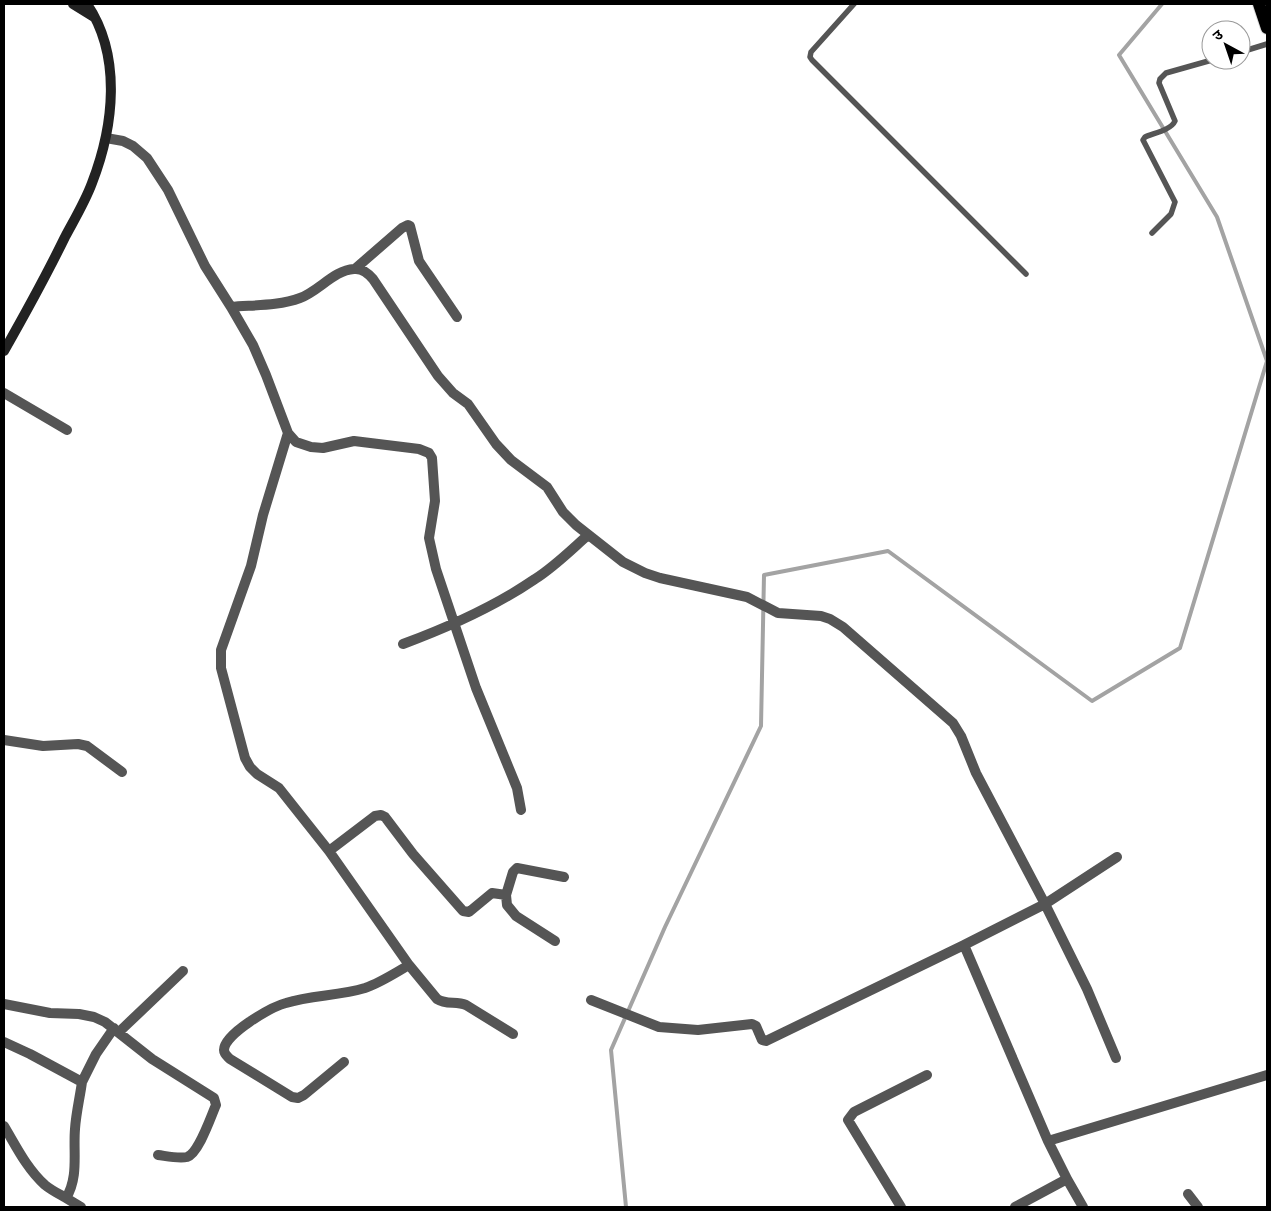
<svg xmlns="http://www.w3.org/2000/svg" width="1271" height="1211" font-family="'Space Grotesk','Noto Sans Devanagari',sans-serif">
<rect width="100%" height="100%" fill="#fff"/>
<g fill="none" stroke-linecap="round" stroke-linejoin="round">
<path stroke="#a3a3a3" stroke-width="4" d="M626,1207l-15,-157 54,-123 96,-201 3,-151 124,-24 204,150 88,-53 87,-287 -50,-144 -98,-162 43,-51"/>
<defs>
<path id="primary" d="M1259,4l8,24"/>
</defs>
<use href="#primary" stroke="#dbdbdb" stroke-width="14"/>
<path stroke="#555" stroke-width="5.5" d="M854,4l-43,48 -1,5 2,3 214,214
M1241,52l26,-8
M1152,233l19,-19 4,-12 -32,-62 2,-3c9,-4 26,-7 30,-16l-16,-38 1,-4 6,-6 46,-13"/>
<path stroke="#555" stroke-width="10" d="M106,138l17,3 10,5 14,12 21,32 37,76 26,41
M356,268l46,-40 6,-3 2,1 9,35 38,56
M4,393l63,37
M288,433l-25,82 -12,51 -30,84v18l24,90 5,9 7,7 22,14 50,63
M403,644c46,-17 91,-37 132,-65 19,-12 36,-29 53,-44
M4,740l39,6 35,-2 9,2 35,26
M521,810l-4,-22 -41,-100 -40,-119 -7,-31 6,-37 -3,-43 -3,-5 -10,-4 -65,-8 -31,7 -12,-1 -15,-5 -8,-9 -22,-58 -13,-30 -22,-38c22,-2 48,-1 69,-9 19,-7 34,-28 54,-29 8,-1 14,4 19,10l65,97 15,17 15,11 28,40 15,16 36,27 16,25 13,13 47,37 22,11 15,5 87,19 31,16 43,3 9,3 13,8 110,96 8,13 15,37 69,131 42,85 29,69
M506,895l-14,-2 -23,19 -6,-1 -50,-57 -28,-37 -4,-2 -6,1 -46,35 80,114 28,34c9,6 19,2 29,6l47,29
M555,941l-39,-25 -9,-11 -1,-10 7,-23 4,-4 47,9
M964,945l81,-41 72,-47
M591,1000l68,27 39,3 54,-6 4,2 6,14 4,1 198,-96 84,196 19,38 16,28
M4,1004l46,9 29,1 15,3 11,5 47,37 62,39 2,7c-5,11 -17,48 -29,52 -8,2 -21,-1 -29,-2
M119,1032l64,-61
M4,1042l26,12 52,28 14,-28 18,-26
M344,1062l-40,33 -6,3 -6,-1 -62,-38c-3,-3 -6,-5 -6,-9 0,-16 47,-43 62,-47 25,-8 53,-7 79,-15 15,-5 30,-15 44,-23
M4,1126c12,20 23,43 41,59 6,5 14,9 21,13 13,-21 7,-46 9,-69 1,-16 5,-32 7,-47
M1048,1141l219,-66
M1188,1194l10,13
M66,1198l15,9
M901,1207l-53,-87 6,-8 73,-37
M1015,1207l52,-28"/>
<path stroke="#222" stroke-width="10" d="M73,4l21,13
M4,351c21,-37 42,-75 61,-114 9,-17 20,-35 27,-54 22,-57 30,-127 -5,-179"/>
<use href="#primary" stroke="#000" stroke-width="12"/>
</g>
<rect width="1271" height="1211" fill="none" stroke="#000000" stroke-width="10"/>
<g transform="translate(1226 45) rotate(320)"><circle r="24" fill="#ffffff" stroke="#999999"/>
<path d="M0-4L9 19L0 12L-9 19Z" fill="#000000"/>
<text y="-8" font-size="14" font-weight="bold" text-anchor="middle" fill="#000000">उ</text>
</g>
</svg>
